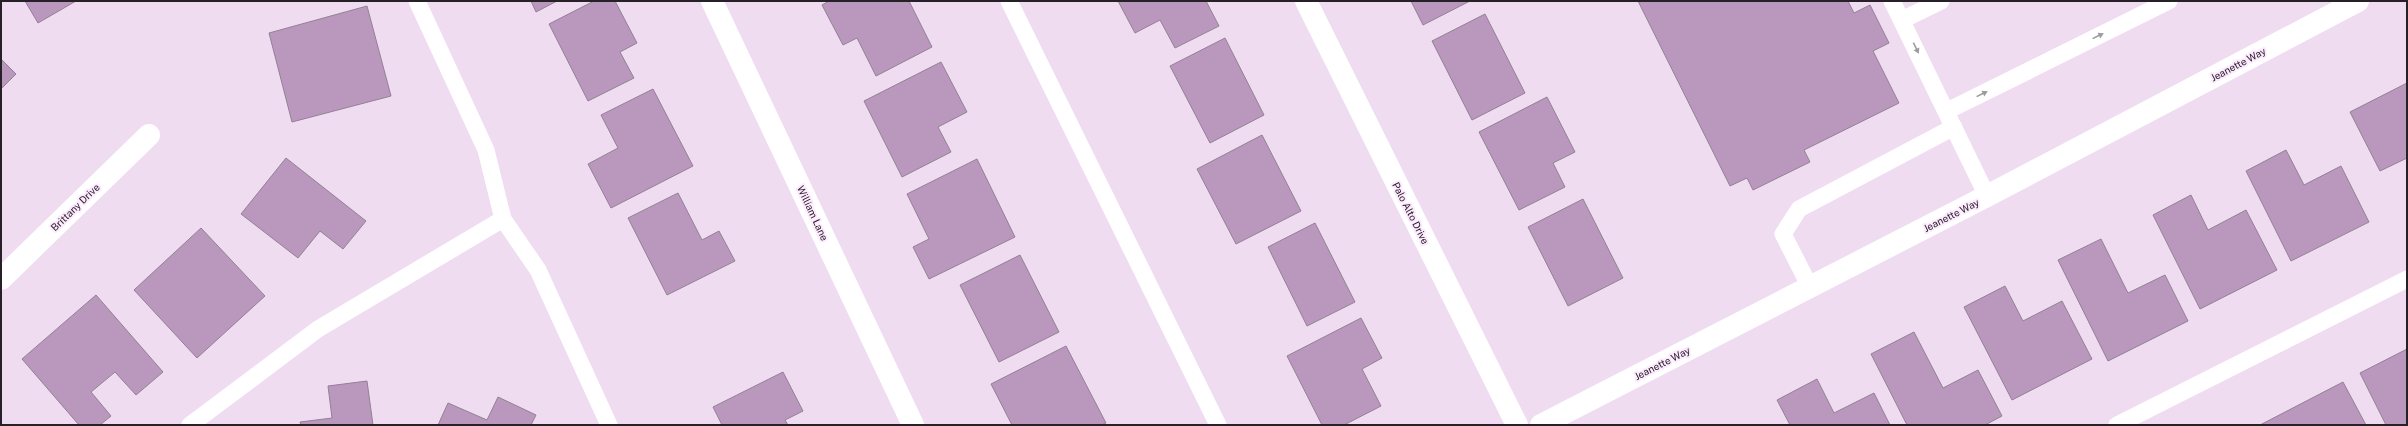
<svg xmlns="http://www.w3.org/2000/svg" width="2408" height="426" font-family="'Public Sans',sans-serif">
<rect width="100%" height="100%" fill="#efdcf1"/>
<path fill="#ba98bd" stroke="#928194" d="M25,1h51l-38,22z
M531,1h26l-21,11z
M594,1h21l22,42 -17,9 14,26 -46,23 -39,-77z
M829,1h80l23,46 -56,29 -19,-38 -14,7 -21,-40z
M1118,1h88l13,25 -44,22 -15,-28 -25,13z
M1411,1h59l-47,24z
M1638,1h210l6,12 16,-8 19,38 -16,8 26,52 -95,47 6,12 -57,28 -6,-12 -17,8z
M367,6l24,90 -99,26 -23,-89z
M1485,14l40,79 -53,27 -40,-79z
M1225,38l39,77 -54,28 -40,-77z
M1,59l15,15 -15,15z
M941,62l26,50 -29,15 13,25 -49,25 -38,-76z
M2407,83v75l-27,13 -30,-59z
M653,89l40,77 -82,42 -23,-44 30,-16 -17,-33z
M1547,97l28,55 -22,11 12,24 -46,23 -40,-78z
M1262,135l39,76 -65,33 -39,-75z
M2286,150l18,35 37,-19 28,56 -78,39 -45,-90z
M286,158l80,63 -23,28 -23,-18 -22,27 -57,-44z
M977,159l38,78 -86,42 -16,-32 16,-8 -22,-45z
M678,193l24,47 17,-9 16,30 -68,34 -39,-77z
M2191,195l17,35 38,-20 31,60 -77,39 -47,-94z
M1583,199l40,79 -55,28 -40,-79z
M1315,223l40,79 -48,24 -39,-79z
M201,228l64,68 -68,62 -63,-68z
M2101,239l27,54 37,-18 23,46 -80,40 -50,-101z
M1020,255l39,77 -60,30 -39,-77z
M2005,286l18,35 39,-20 30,58 -80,41 -48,-93z
M96,295l67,77 -27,23 -21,-23 -24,20 20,24 -11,9h-21l-57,-66z
M1361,318l21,40 -20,11 19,37 -37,19h-22l-35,-69z
M1914,332l29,56 35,-18 24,46 -17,9h-78l-36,-71z
M1066,346l40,77 -5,2h-89l-21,-41z
M2407,349v76h-21l-26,-52z
M783,372l20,39 -18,9 3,5h-66l-9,-18z
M1817,379l17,34 40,-20 16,32h-100l-13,-25z
M367,381l6,44h-72l-1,-3 32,-4 -4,-32z
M2343,382l23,43h-106z
M498,397l38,18 -5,10h-93l10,-22 39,17z"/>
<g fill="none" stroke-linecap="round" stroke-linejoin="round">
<path stroke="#fff" stroke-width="17" d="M1009,1l209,424
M1892,1l95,195
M1902,20l39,-19
M1947,111l222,-110
M503,219l35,51 71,155
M1810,287l-27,-53 16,-25 155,-82
M190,425l128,-96 185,-110 -17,-69 -69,-149
M2117,425l290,-146"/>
<path stroke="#fff" stroke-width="22" d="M712,1l201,424
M1306,1l211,424
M1,279l148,-144
M1541,425l446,-229 371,-195"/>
</g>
<defs><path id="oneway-solid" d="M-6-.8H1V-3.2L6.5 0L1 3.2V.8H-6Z"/></defs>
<g fill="#9e9b9e">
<use href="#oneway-solid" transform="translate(2098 36) rotate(-26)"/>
<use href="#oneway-solid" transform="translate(1916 48) rotate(64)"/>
<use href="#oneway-solid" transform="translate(1982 94) rotate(-26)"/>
</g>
<g text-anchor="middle" stroke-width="4" stroke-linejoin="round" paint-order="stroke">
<g font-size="10" fill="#272028" stroke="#fdeafe">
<text transform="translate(2238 64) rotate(-28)" y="4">Jeanette Way</text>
<text transform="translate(75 207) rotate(-44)" y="4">Brittany Drive</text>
<text transform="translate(813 213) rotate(65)" y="4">William Lane</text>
<text transform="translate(1411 213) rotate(63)" y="4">Palo Alto Drive</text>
<text transform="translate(1951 215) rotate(-27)" y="4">Jeanette Way</text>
<text transform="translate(1662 363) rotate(-27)" y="4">Jeanette Way</text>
</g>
</g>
<rect width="2408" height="426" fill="none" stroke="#272028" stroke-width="4"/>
</svg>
